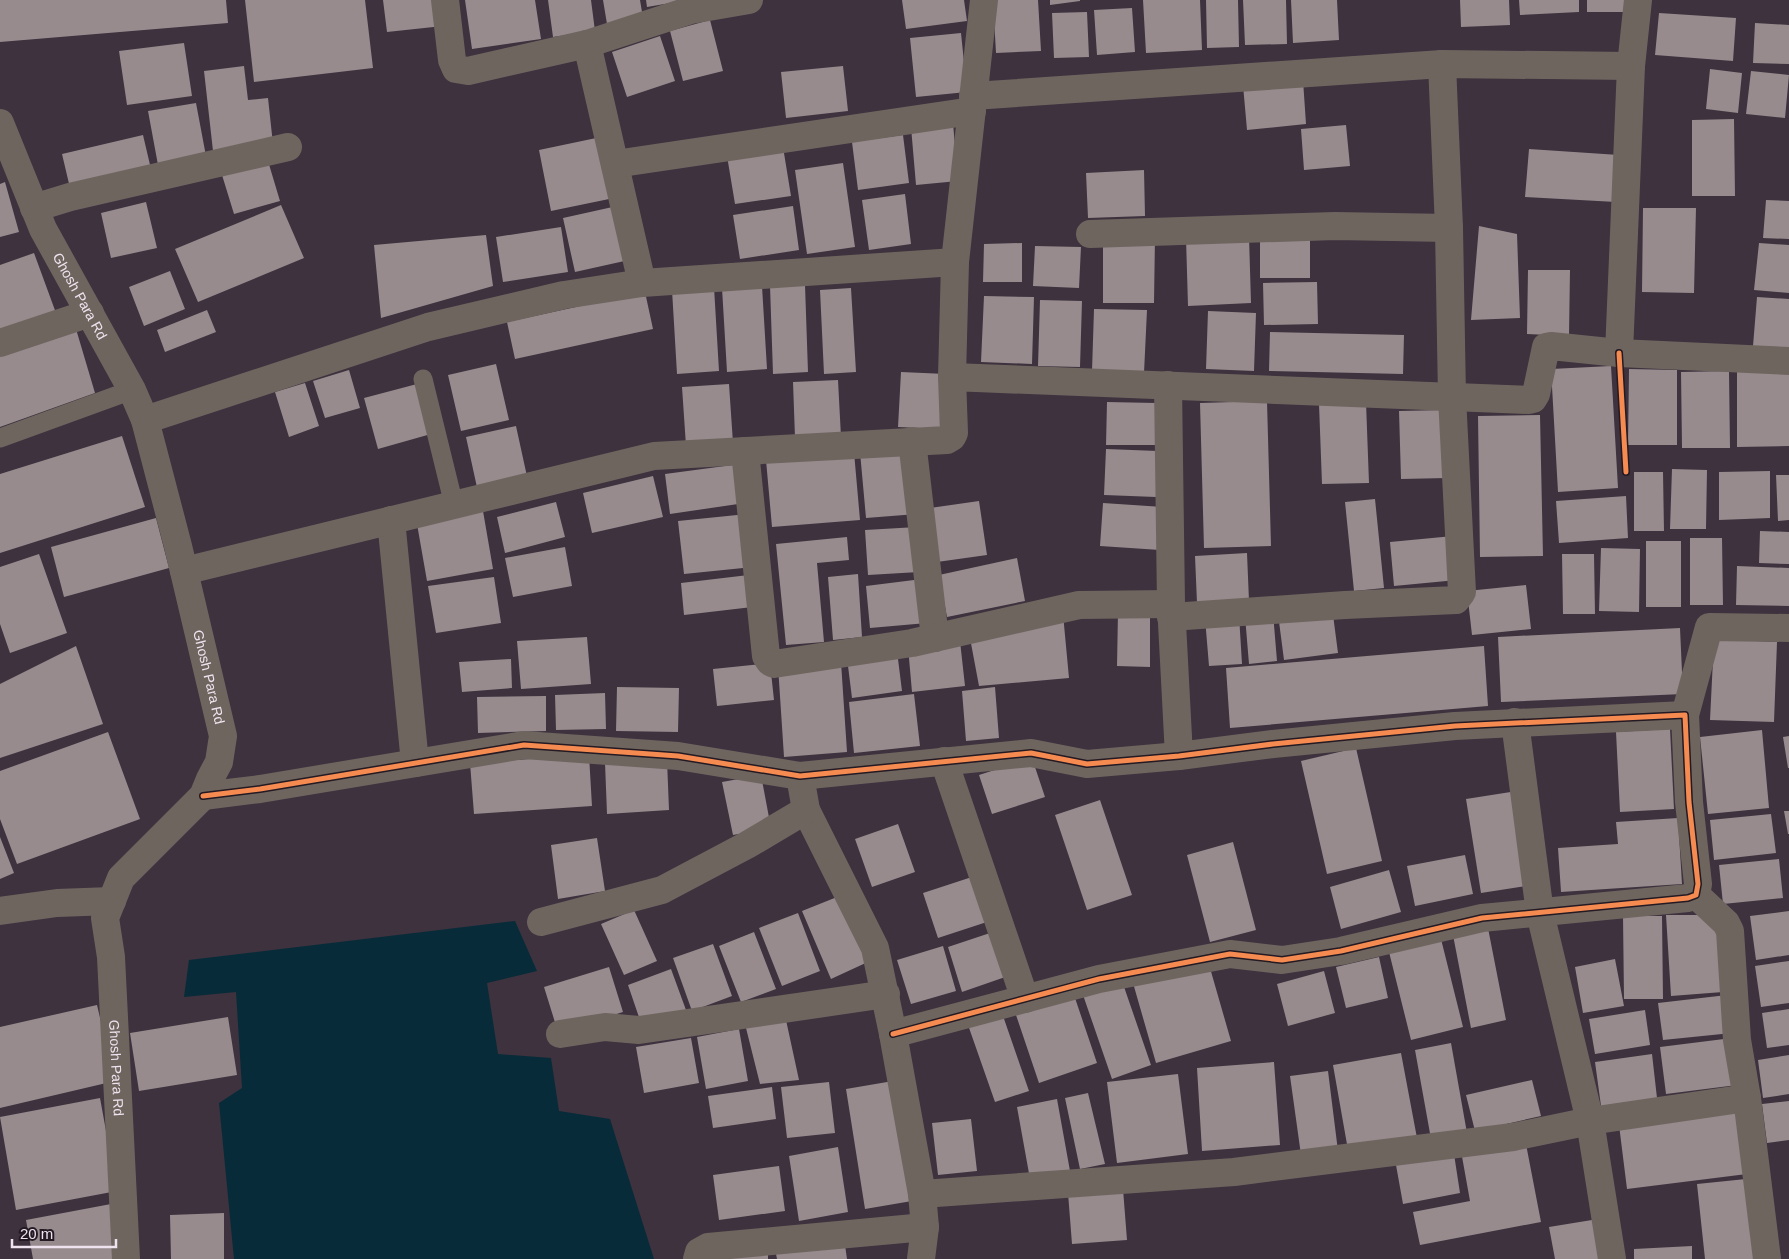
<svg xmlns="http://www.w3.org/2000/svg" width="1789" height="1259" font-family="Helvetica,sans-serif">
<rect width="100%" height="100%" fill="#3d323e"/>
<path fill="#082b39" d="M515,921l22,50 -50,12 11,71 53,4 8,53 51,8 44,140h-420l-15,-156 23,-15 -6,-96 -52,5 5,-37z"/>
<path fill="#978b8d" d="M0,0h226l2,23 -228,19z
M245,0h120l8,68 -119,14z
M383,0h57l3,26 -56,6z
M465,0h70l6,39 -69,10z
M548,0h43l4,31 -42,6z
M603,0h37l3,18 -36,6z
M646,0h36v1l-35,6z
M902,0h62l3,21 -61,8z
M993,0h45l3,51 -45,2z
M1050,0h30v1l-30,4z
M1143,0h57l2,50 -56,3z
M1206,0h32l1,47 -32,1z
M1243,0h43l1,44 -42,1z
M1291,0h46l2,40 -46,3z
M1460,0h49l1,25 -49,2z
M1519,0h60v12l-59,3z
M1587,0h46l-1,12h-45z
M1132,8l3,44 -38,3 -3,-45z
M1087,12l2,45 -35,1 -2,-45z
M1659,13l77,5 -3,43 -78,-6z
M710,20l13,51 -40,10 -13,-50z
M1755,23l34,2v39l-36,-1z
M961,33l6,59 -51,5 -6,-59z
M660,36l15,45 -48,16 -15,-45z
M184,43l8,53 -65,9 -8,-54z
M244,66l4,34 20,-2 5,46 -60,7 -9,-80z
M843,66l5,45 -62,7 -5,-46z
M1710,69l32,4 -4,40 -32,-4z
M1751,71l38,4 -4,43 -39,-4z
M1303,80l3,44 -59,6 -4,-45z
M196,103l10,53 -48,9 -10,-54z
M1734,119l1,77h-43v-76z
M953,123l5,58 -42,4 -5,-58z
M1346,125l4,41 -46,4 -3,-41z
M143,135l8,34 -81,19 -8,-34z
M903,135l6,48 -51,7 -6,-48z
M601,137l13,61 -63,13 -12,-61z
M783,147l8,49 -56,8 -8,-48z
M1529,149l90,6 -3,47 -91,-5z
M268,161l12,40 -46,13 -12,-39z
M843,163l12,84 -48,7 -12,-84z
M1144,170l1,46 -57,2 -2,-45z
M5,182l14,50 -19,5v-53z
M905,194l6,50 -42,6 -7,-50z
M1766,200l23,1v38l-26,-1z
M146,202l11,46 -46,10 -10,-45z
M281,205l23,53 -106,44 -23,-53z
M617,206l12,54 -54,12 -12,-54z
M793,206l6,44 -59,9 -7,-44z
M1643,208h53l-2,85 -52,-1z
M1479,226l38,8 3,84 -49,2z
M561,227l7,45 -65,10 -7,-45z
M1260,232h50v46h-50z
M486,235l7,51 -112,32 -7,-73z
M1249,236l2,67 -63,3 -2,-68z
M1103,237h52l-1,66h-51z
M1022,243v39h-39l1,-38z
M1759,243l30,2v48l-35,-3z
M1035,246l46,1 -2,41 -46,-2z
M34,253l22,60 -56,19v-67z
M1528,270h42l-1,66 -42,-2z
M170,271l15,38 -41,17 -15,-39z
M1317,282l1,42 -54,1 -1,-42z
M805,285l3,87 -35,2 -3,-88z
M762,286l5,83 -40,3 -5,-84z
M714,287l5,84 -42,3 -5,-84z
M851,288l5,84 -32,2 -4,-84z
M645,292l8,37 -138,30 -8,-37z
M984,296l50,1 -2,67 -51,-2z
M1757,297l32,2v50l-36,-3z
M1040,300l42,1 -2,66 -42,-1z
M1094,309l53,1 -3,63 -52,-2z
M207,310l9,22 -51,20 -8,-22z
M1208,311l48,2 -2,58 -48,-2z
M76,329l19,64 -95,34v-75z
M1270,332l134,3 -1,39 -134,-3z
M496,364l13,56 -48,11 -13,-56z
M1611,366l7,122 -60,4 -7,-123z
M1629,369l48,1v75h-49z
M349,370l11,38 -35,10 -12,-37z
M1729,371l1,77h-48l-1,-76z
M901,372l45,2 -3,55 -45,-2z
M1737,372h52v74l-52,1z
M838,380l3,57 -46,1 -2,-56z
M305,383l14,43 -30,11 -14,-45z
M417,384l14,50 -53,15 -14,-51z
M729,384l4,59 -47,3 -4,-59z
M1267,401l4,145 -67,2 -4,-145z
M1107,402l49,1v42h-50z
M1366,402l3,81 -47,1 -3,-80z
M1446,410l1,68 -46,1 -2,-68z
M1540,415l3,141 -63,1 -2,-141z
M516,426l12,55 -50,11 -12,-55z
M122,436l23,71 -145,46v-79z
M911,447l6,67 -51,4 -6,-66z
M1106,449l52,2 -2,46 -52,-2z
M854,452l6,68 -88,7 -6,-67z
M740,464l5,39 -75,11 -5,-40z
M1672,469l35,1 -1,59h-36z
M1770,471v47l-51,2v-48z
M1634,472h29l1,59h-30z
M1776,475h13v45l-11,1z
M653,476l10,41 -71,16 -9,-40z
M1626,496l2,42 -69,5 -3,-42z
M1375,499l9,89 -30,3 -9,-89z
M979,501l8,54 -50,7 -7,-54z
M556,502l9,35 -60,16 -8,-36z
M1103,503l60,4 -3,43 -60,-4z
M483,511l10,58 -66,12 -10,-57z
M747,514l6,53 -69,7 -6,-53z
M156,518l13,50 -105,29 -13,-50z
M917,527l2,45 -51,3 -3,-45z
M1760,531l29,1v32l-30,-1z
M1453,536l4,44 -63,6 -4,-44z
M847,537l2,23 -32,3 7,79 -38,3 -10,-101z
M1690,538h32l1,67h-33z
M1646,541h35v66h-35z
M565,547l7,39 -59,11 -8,-39z
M1601,548l39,1 -1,63 -40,-1z
M1247,553l2,48 -52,2 -2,-47z
M39,554l28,79 -57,20 -10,-29v-57z
M1562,554h32l1,60h-32z
M1017,558l8,43 -78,16 -8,-42z
M1737,566l52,2v38l-53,-1z
M757,574l4,32 -77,9 -3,-32z
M858,574l4,63 -29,3 -5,-63z
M494,577l7,46 -65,10 -8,-47z
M922,579l5,44 -57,5 -4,-42z
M1526,585l5,44 -59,6 -5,-44z
M1332,607l6,46 -54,7 -6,-46z
M1118,611h32v56l-33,-1z
M1273,613l4,48 -28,3 -4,-48z
M1063,614l6,64 -90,8 -9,-48z
M1239,615l3,49 -33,2 -4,-48z
M1680,628l3,66 -182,8 -3,-65z
M587,637l4,47 -70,5 -4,-48z
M1714,639l63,3 -3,80 -64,-2z
M960,641l5,45 -53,6 -4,-45z
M76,646l27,78 -103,34v-74z
M1484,646l4,60 -258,22 -4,-60z
M897,651l5,40 -50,7 -5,-40z
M511,659l1,29 -50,4 -3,-30z
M841,662l6,90 -63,5 -6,-91z
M770,663l4,37 -57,6 -4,-37z
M617,687l62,1 -1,44 -62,-1z
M995,687l4,51 -33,3 -4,-50z
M605,693l1,36 -50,1 -1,-35z
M914,694l6,52 -66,7 -5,-51z
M546,696v35l-68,2 -1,-36z
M1670,729l4,80 -54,3 -4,-80z
M1762,730l7,78 -61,6 -8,-77z
M108,732l32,87 -123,45 -17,-45v-48z
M1789,736v32h-1l-5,-31z
M1356,748l26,113 -55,13 -26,-113z
M589,755l3,51 -118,8 -4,-51z
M1032,758l13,39 -53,17 -13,-39z
M667,760l2,50 -62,4 -2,-51z
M761,775l10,53 -38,7 -11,-53z
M1517,791l15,94 -51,8 -15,-94z
M1100,800l32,95 -45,15 -32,-95z
M1784,811h5v23h-1z
M1771,814l5,39 -62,7 -4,-40z
M1678,818l4,66 -121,8 -3,-44 60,-4 -2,-22z
M898,824l17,48 -43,15 -17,-48z
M0,837l14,36 -14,6z
M597,838l8,53 -47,8 -7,-54z
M1233,842l23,88 -46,12 -23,-87z
M1465,855l8,39 -58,12 -8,-40z
M1779,859l4,39 -60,6 -4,-39z
M1389,870l12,42 -60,17 -11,-42z
M978,875l15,45 -55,18 -15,-45z
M842,895l28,66 -39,18 -29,-68z
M634,910l23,51 -33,14 -23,-51z
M1789,911v44l-33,5 -6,-44z
M798,913l22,58 -38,15 -23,-58z
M1666,915h50l7,77 -52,4z
M1623,916h39l1,83h-39z
M1487,923l19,97 -35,8 -19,-98z
M996,931l15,44 -49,17 -14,-45z
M754,932l22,57 -35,13 -22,-56z
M1440,935l23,92 -52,13 -23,-92z
M713,944l19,52 -40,15 -19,-53z
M943,946l13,45 -45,13 -14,-44z
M1379,957l9,41 -42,10 -10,-41z
M1615,959l9,47 -41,7 -8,-46z
M1208,961l23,80 -75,22 -23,-80z
M1789,961v42l-28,4 -6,-41z
M609,967l14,45 -65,20 -14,-45z
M671,969l15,41 -44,16 -14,-41z
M1324,971l11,42 -47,13 -11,-42z
M1122,981l29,84 -39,14 -29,-84z
M1074,995l23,68 -58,20 -23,-68z
M1727,995l5,38 -69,7 -5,-37z
M97,1005l18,76 -115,27v-81z
M1789,1009v36l-22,3 -5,-35z
M1645,1010l5,35 -55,9 -6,-35z
M1002,1013l27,78 -34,11 -27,-77z
M228,1017l9,58 -98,16 -9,-58z
M786,1020l13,60 -39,4 -14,-56z
M739,1029l9,52 -42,8 -9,-52z
M691,1038l8,45 -55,10 -8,-46z
M1732,1038l5,47 -71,9 -6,-47z
M1451,1043l16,90 -36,6 -16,-89z
M1401,1053l16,85 -69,12 -15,-85z
M1652,1054l5,44 -56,8 -6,-44z
M1789,1055v39l-26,4 -5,-38z
M1274,1062l6,83 -78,6 -5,-83z
M1328,1071l10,80 -37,4 -11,-79z
M1178,1074l10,80 -71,9 -10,-81z
M1532,1080l9,36 -66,15 -9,-36z
M893,1081l19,120 -47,8 -19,-120z
M829,1082l6,51 -48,5 -6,-51z
M772,1087l4,32 -63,9 -5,-32z
M1088,1093l17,71 -25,5 -15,-71z
M100,1098l17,93 -101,19 -16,-93z
M1057,1099l13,72 -40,8 -13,-72z
M1789,1101v39l-22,3 -5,-39z
M1738,1110l9,64 -120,15 -8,-64z
M971,1119l6,52 -39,4 -6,-52z
M1525,1139l16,83 -121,23 -7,-33 57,-11 -9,-50z
M838,1147l10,65 -49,9 -10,-65z
M1454,1154l6,39 -57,11 -7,-39z
M779,1166l6,45 -66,9 -6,-45z
M1746,1179l8,80h-49l-8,-75z
M1123,1189l4,51 -55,4 -4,-51z
M111,1204l10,55h-88l-7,-39z
M224,1213v46h-53l-1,-44z
M1598,1219l6,40h-49l-6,-32z
M845,1245l2,14h-70l-1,-5z
M1692,1246v13h-58v-10z
M768,1253v6h-53z"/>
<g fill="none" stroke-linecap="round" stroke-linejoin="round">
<path stroke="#6f655f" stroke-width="19" d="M423,379l31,126
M0,438l132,-48"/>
<g stroke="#6f655f" stroke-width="28">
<path d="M445,0l7,60 4,9 12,2 119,-27 104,-34 58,-10"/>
<path d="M1638,0l-7,66 -12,287 170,8"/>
<path d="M587,44l55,239"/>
<path d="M973,96l469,-32 189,2"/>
<path id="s1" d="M0,123l43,106 89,161 13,30 33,126 45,190 -4,26 -9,17 -7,17 -82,82 -16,40 6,39 15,302"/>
<path d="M615,164l357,-53"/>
<path d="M34,208l36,-11 218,-50"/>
<path d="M1090,234l245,-8 114,2"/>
<path d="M0,343l90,-30"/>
<path d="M952,377l3,-115 29,-262"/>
<path d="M1168,385l3,219 8,152"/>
<path d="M145,420l283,-93 136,-32 78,-12 313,-21"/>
<path d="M912,441l23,197"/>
<path d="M745,451l21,205 4,6 4,2 138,-21 167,-38 92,-1"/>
<path d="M391,520l24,243"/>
<path d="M184,571l470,-115 293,-16 5,-3 2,-4 -2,-56 577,23 4,-1 3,-5 10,-47 5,-1 68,7"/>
<path d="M1171,617l174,-12 111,-5 6,-8 -10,-195 -3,-169 -7,-164"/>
<path d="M1685,715l24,-88 80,1"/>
<path d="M1515,722l25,191 50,208 157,-23"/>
<path d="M944,761l81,238"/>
<path d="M800,776l6,34 69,138 18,86 29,160 3,33 -4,32"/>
<path d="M203,796l57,-7 264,-44 154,11 122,20 231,-23 56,11 92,-8 94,-12 182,-18 230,-11 4,87 9,82 -2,11 -8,3 -206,20 -141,33 -59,9 -52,-6 -131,25 -206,55"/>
<path d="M1696,895l30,28 4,8 7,109 10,58 20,161"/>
<path d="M0,911l57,-8 55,-2"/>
<path d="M541,922l121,-32 85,-45 59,-35"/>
<path d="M560,1034l45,-7 34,3 247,-36"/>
<path d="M922,1194l312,-22 279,-35 77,-16 22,138"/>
<path d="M697,1259l2,-7 9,-5 217,-20"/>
</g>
<defs>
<path id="cycleway" d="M1619,353l7,119
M203,796l57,-7 264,-44 154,11 122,20 231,-23 56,11 92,-8 94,-12 182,-18 230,-11 4,87 9,82 -2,11 -8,3 -206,20 -141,33 -59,9 -52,-6 -131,25 -206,55"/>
</defs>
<use href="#cycleway" stroke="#231a23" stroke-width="8"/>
<use href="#cycleway" stroke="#f68b52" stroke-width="5"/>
</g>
<g text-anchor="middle" stroke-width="5" stroke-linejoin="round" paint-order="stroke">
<g font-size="14" fill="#efe3ef" stroke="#231a23">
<text dy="5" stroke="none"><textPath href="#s1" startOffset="191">Ghosh Para Rd</textPath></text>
<text dy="5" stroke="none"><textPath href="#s1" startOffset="596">Ghosh Para Rd</textPath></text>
<text dy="5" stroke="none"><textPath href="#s1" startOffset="1030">Ghosh Para Rd</textPath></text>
</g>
</g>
<path d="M12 1239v8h104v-8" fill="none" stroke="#efe3ef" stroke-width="2.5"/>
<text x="20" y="1239" font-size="15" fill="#efe3ef" stroke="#231a23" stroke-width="4" paint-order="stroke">20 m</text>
</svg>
